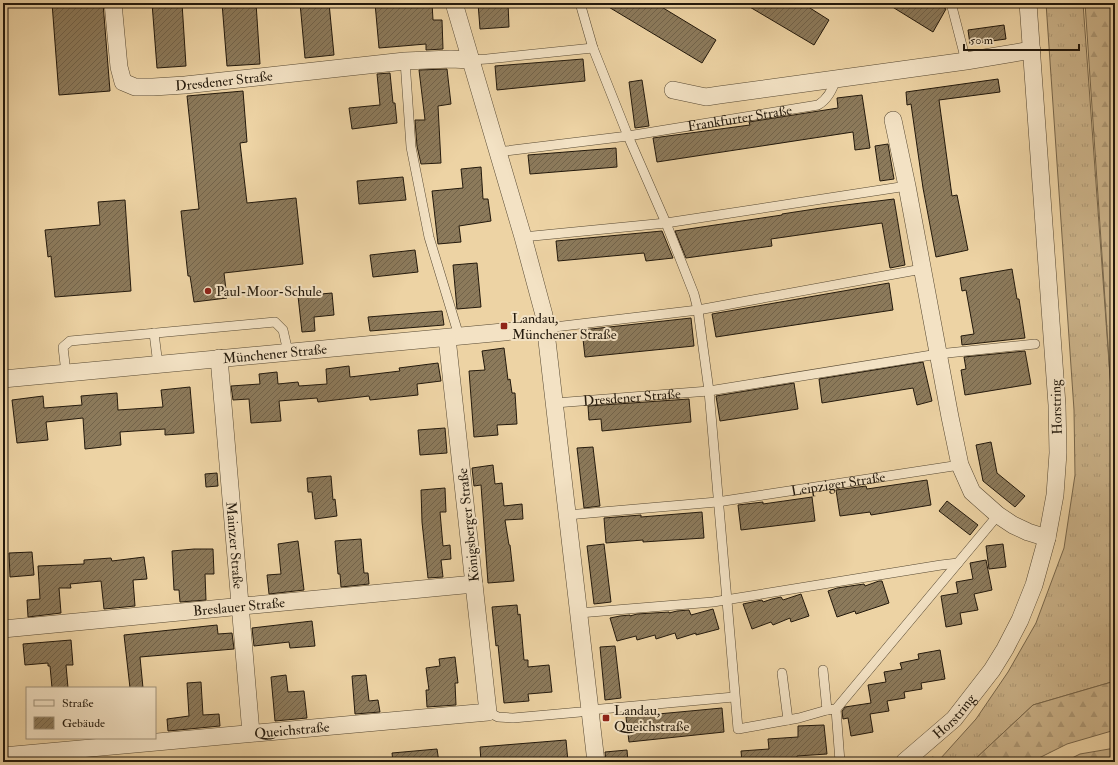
<svg xmlns="http://www.w3.org/2000/svg" width="1118" height="765" font-family="'IM FELL Double Pica',serif">
<defs>
<pattern id="grass-tufts" width="24" height="20" patternUnits="userSpaceOnUse"><rect width="24" height="20" fill="#cbb38a"/><path d="M3 7l-1-3M5 7V3M7 7l1-3M15 17l-1-3M17 17v-4M19 17l1-3" fill="none" stroke="#ae9976"/></pattern>
<pattern id="forest-firs" width="22" height="20" patternUnits="userSpaceOnUse"><rect width="22" height="20" fill="#cbb38a"/><path d="M5 1l3.5 6h-7zM16 11l3.5 6h-7z" fill="#ae9976"/></pattern>
<pattern id="building-hatch" width="6" height="6" patternUnits="userSpaceOnUse"><rect width="6" height="6" fill="#8c7a5b"/><path d="M-1 1l2-2M0 6l6-6M5 7l2-2" fill="none" stroke="#72634a"/></pattern>
</defs>
<rect width="100%" height="100%" fill="#edd3a4"/>
<filter id="stains"><feTurbulence type="fractalNoise" baseFrequency=".005" numOctaves="4"/><feColorMatrix values="0 0 0 0 .2 0 0 0 0 .09 0 0 0 0 .02 0 0 0 .5 -.17"/></filter>
<radialGradient id="worn" r=".72"><stop offset=".6" stop-color="#630" stop-opacity="0"/><stop offset="1" stop-color="#630" stop-opacity=".3"/></radialGradient>
<path fill="url(#grass-tufts)" stroke="#77664b" d="M1046,3h37l29,401 3,104v173l-82,24 -61,57h-45l5,-5 8,2 36,-40 32,-47 28,-49 28,-75 11,-73 -1,-65z"/>
<path fill="url(#forest-firs)" stroke="#77664b" d="M1085,3h30v505l-3,-104z
M1115,681v49l-48,14 -36,18h-59l61,-57z
M1115,748v14h-51l16,-8z"/>
<path fill="url(#building-hatch)" stroke="#23190c" d="M52,3h51l7,88 -51,4z
M152,3h30l4,63 -29,2z
M222,3h34l4,61 -33,2z
M300,3h29l5,52 -29,3z
M375,3h57l1,17h9l1,29 -17,1v-6l-47,4z
M478,3h30l1,24 -29,2z
M602,3h53l61,37 -14,23z
M743,3h59l27,17 -15,25z
M886,3h50l10,6 -13,23z
M1004,25l2,14 -36,5 -2,-14z
M583,59l2,22 -88,9 -2,-24z
M447,69l4,35 -13,2 3,57 -20,1 -4,-18 -2,-26h10l-6,-50z
M390,73l3,30h2l2,20 -45,6 -3,-21 31,-3 -3,-31z
M998,79l2,13 -61,8 13,96 5,-1 11,55 -32,7 -13,-69 -12,-84 -4,1 -1,-13z
M642,80l7,46 -14,2 -6,-46z
M243,91l4,51 -7,1 7,60 49,-5 7,66 -79,9 3,25 -33,4 -4,-26h-2l-7,-65 18,-2 -12,-113z
M862,95l8,53 -15,2 -2,-18 -196,30 -4,-24 97,-13 -1,-3 89,-14 -1,-10z
M888,144l6,35 -14,2 -5,-35z
M616,148l1,19 -87,7 -2,-19z
M481,167l2,32h5l3,22 -32,5 2,16 -23,2 -6,-53 31,-3 -2,-19z
M403,177l3,23 -47,4 -2,-23z
M894,199l11,66 -15,3 -8,-45 -111,16 1,7 -86,12 -11,-27 107,-16v-1l39,-6z
M125,200l6,91 -76,6 -4,-41 -3,1 -3,-27 55,-5 -2,-23z
M662,231l11,27 -27,3 -2,-8 -86,8 -2,-20z
M415,250l3,22 -45,5 -3,-22z
M477,263l4,44 -24,2 -4,-44z
M1012,269l5,30h2l6,39 -63,7 -1,-9 13,-2 -8,-44 -4,1 -2,-13z
M889,283l4,27 -177,27 -4,-23z
M332,293l2,22 -20,2 1,14 -13,1 -4,-36z
M442,311l2,14 -74,6 -2,-14z
M691,318l3,28 -109,11 -3,-27z
M504,348l4,32 2,-1 2,14h3l2,31 -20,1 1,10 -24,2 -5,-66 16,-1 -3,-19z
M1025,351l6,33 -66,11 -4,-25 5,-1 -2,-12z
M923,362l9,39 -15,4 -4,-17 -91,15 -3,-24z
M438,363l3,18 -24,3 1,11 -48,5 -1,-4 -51,6 -1,-4 -38,3 2,20 -30,2 -2,-24 -16,1 -2,-14 29,-2 -1,-10 18,-2 1,12 20,-2 1,4 28,-2 -1,-15 23,-3 1,11 50,-6 -1,-3z
M794,383l4,26 -78,12 -4,-25z
M190,387l4,46 -29,2v-6l-45,3 1,13 -36,4 -2,-31 -37,4 2,18 -31,3 -5,-43 31,-4 1,12 38,-3 -1,-9 36,-3 1,17 45,-3 -2,-17z
M689,399l2,23 -89,9 -1,-12 -12,1 -1,-14z
M445,428l2,25 -27,2 -2,-25z
M991,442l6,31 28,23 -10,11 -32,-26 -7,-36z
M593,447l7,59 -16,2 -7,-60z
M493,465l2,19 7,-1 2,23 18,-2 1,15 -18,1 4,25h1l4,36 -26,2 -7,-98 -7,1 -2,-18z
M217,473l1,13 -12,1 -1,-13z
M331,476l2,24 2,-1 2,17 -22,3 -3,-27h-4l-1,-14z
M927,480l4,25 -60,10 -1,-3 -30,4 -4,-26 30,-4 1,3z
M445,488l1,24h-6l3,34 7,-1 1,14 -10,1 2,17 -15,1 -6,-56 -1,-32z
M812,497l3,24 -74,9 -3,-25 25,-3v2z
M947,501l31,24 -8,10 -31,-24z
M702,512l2,26 -61,4v-2l-37,3 -2,-25 37,-3v2z
M361,539l3,34h4l1,11 -28,3 -1,-13h-2l-3,-33z
M298,541l6,49 -35,4 -2,-19 14,-1 -3,-30z
M604,544l7,58 -17,2 -7,-58z
M1003,544l3,23 -17,2 -3,-23z
M194,549h19l1,25h-9l1,26 -26,2 -1,-12h-5l-2,-39z
M32,552l2,23 -24,2 -1,-24z
M144,557l3,22 -14,1 2,26 -31,3 -3,-28 -31,3 1,4h-12l2,25 -33,4 -1,-17 13,-1 -2,-33 46,-2v-4l27,-2 1,3z
M986,560l6,30 -18,4 4,16 -18,3 2,11 -16,3 -5,-31 17,-3 -2,-11 17,-3 -3,-16z
M879,581h3l7,22 -33,11 -1,-3 -18,6 -9,-26 9,-3 27,-4 1,2z
M801,594l8,22 -18,6 -1,-4 -17,7 -2,-3 -19,7 -9,-25 19,-4 1,2 9,-3 9,-2 2,3z
M517,605l1,10 2,-1 4,46h4v7l21,-2 3,27 -24,2 1,7 -25,2 -6,-58 -2,1 -4,-39z
M713,609l6,20 -23,6v-2l-19,6 -2,-6 -19,6 -1,-4 -18,5 -1,-4 -19,5 -7,-23 10,-2 10,-1v1l7,-2 32,-2v1l8,-2 12,-1 2,5z
M312,621l3,25 -25,2 -1,-6 -35,4 -2,-18z
M217,625l1,9 14,-1 2,16 -94,8 3,31h-13l-6,-53z
M71,640l2,25h-7l2,23h-16l-2,-22h-2v-3l-23,2 -2,-21z
M615,646l6,52 -16,2 -5,-53z
M940,650l5,29 -24,4 1,6 -18,3 1,6 -18,3 2,10 -19,3 3,18 -22,4 -3,-18 -5,1 -1,-8 3,-4 26,-4 -3,-18 18,-3 -2,-10 18,-3 -2,-6 19,-4 -1,-5z
M455,657l3,26h-3l1,22 -29,2 -1,-17h3l-3,-22 14,-2 -1,-7z
M286,675l2,17 16,-1 3,27 -32,3 -4,-44z
M366,675l3,26 9,-1 2,12 -25,2 -3,-38z
M201,682l2,33 16,-1 1,12 -52,5 -1,-12 22,-3 -2,-33z
M722,708l2,24 -95,10 -3,-25z
M824,725l3,29 -30,2v6h-55l-1,-11 28,-2 -1,-10 30,-2v-11z
M566,740l2,22h-87l-1,-15z
M437,749l2,13h-46l-1,-9z
M627,750l1,12h-22l-1,-10z"/>
<g fill="none" stroke-linecap="round" stroke-linejoin="round">
<defs>
<g id="lane">
<path d="M580,3l13,45 35,88 38,87 28,71 4,16 11,81 29,338 61,-11 28,-8 9,-1"/>
<path d="M951,3l15,58"/>
<path d="M471,60l16,-1 106,-11"/>
<path d="M405,61l6,86 18,90 30,99"/>
<path id="s1" d="M497,152l131,-16 190,-31c10,-6 15,-16 18,-27"/>
<path d="M523,237l143,-14 241,-37"/>
<path d="M546,328l152,-18 224,-41"/>
<path d="M154,333l4,32"/>
<path d="M66,373l-3,-26 7,-6 205,-19 8,8 5,22"/>
<path id="s2" d="M555,403l154,-12 229,-37 97,-10"/>
<path id="s3" d="M567,515l150,-13 243,-37"/>
<path d="M579,613l134,-11 228,-37 17,-2"/>
<path d="M823,670l4,40"/>
<path d="M782,673l6,47"/>
<path d="M590,710l144,-13"/>
<path d="M488,712l10,5 15,1 67,-6"/>
<path d="M840,762l-4,-53 162,-194"/>
</g>
<g id="street">
<path id="s4" d="M113,3l6,64 4,15 12,5h18l32,-2 220,-24 46,-2 20,1"/>
<path d="M454,3l69,234 21,78 52,447"/>
<path d="M673,90l33,7 13,-2 247,-34 66,-11"/>
<path d="M893,120l14,66 43,231 10,48 12,27 26,23 15,10 15,7 19,6"/>
<path id="s5" d="M219,358l32,375"/>
<path id="s6" d="M3,379l543,-51"/>
<path id="s7" d="M3,629l471,-45"/>
<path id="s8" d="M3,756l485,-44 -41,-374"/>
<path id="s9" d="M904,762l50,-43 38,-49 13,-21 15,-29 14,-35 13,-47 8,-43 3,-42 -1,-48 -29,-402"/>
</g>
</defs>
<use href="#lane" stroke="#564832" stroke-width="10"/>
<use href="#street" stroke="#564832" stroke-width="18"/>
<use href="#lane" stroke="#f3e2c4" stroke-width="9"/>
<use href="#street" stroke="#f3e2c4" stroke-width="17"/>
</g>
<g fill="#8f2418" stroke="#f3e2c4" stroke-width="1.5">
<circle cx="208" cy="291" r="4"/>
<rect x="500" y="322" width="8" height="8" rx="2"/>
<rect x="602" y="714" width="8" height="8" rx="2"/>
</g>
<g text-anchor="middle" stroke-width="4" stroke-linejoin="round" paint-order="stroke">
<g font-size="14" fill="#23190c" stroke="#f3e2c4">
<text dy="5" stroke="none"><textPath href="#s4" startOffset="182">Dresdener Straße</textPath></text>
<text dy="5" stroke="none"><textPath href="#s1" startOffset="245">Frankfurter Straße</textPath></text>
<text dy="5" stroke="none"><textPath href="#s6" startOffset="273">Münchener Straße</textPath></text>
<text dy="5" stroke="none"><textPath href="#s2" startOffset="77">Dresdener Straße</textPath></text>
<text transform="translate(1056 407) rotate(-92)" y="5">Horstring</text>
<text dy="5" stroke="none"><textPath href="#s3" startOffset="273">Leipziger Straße</textPath></text>
<text transform="translate(468 525) rotate(-96)" y="5">Königsberger Straße</text>
<text dy="5" stroke="none"><textPath href="#s5" startOffset="188">Mainzer Straße</textPath></text>
<text dy="5" stroke="none"><textPath href="#s7" startOffset="237">Breslauer Straße</textPath></text>
<text dy="5" stroke="none"><textPath href="#s9" startOffset="68">Horstring</textPath></text>
<text dy="5" stroke="none"><textPath href="#s8" startOffset="290">Queichstraße</textPath></text>
</g>
<g font-size="14" fill="#23190c" stroke="#f3e2c4" text-anchor="start">
<text x="216" y="296">Paul-Moor-Schule</text>
<text x="512" y="323">Landau,<tspan x="512" dy="16">Münchener Straße</tspan></text>
<text x="614" y="715">Landau,<tspan x="614" dy="16">Queichstraße</tspan></text>
</g>
</g>
<rect width="1118" height="765" fill="none" stroke="#edd3a4" stroke-width="16"/>
<rect x="4" y="4" width="1110" height="757" fill="none" stroke="#23190c" stroke-width="2"/>
<rect x="8" y="8" width="1102" height="749" fill="none" stroke="#23190c"/>
<rect x="26" y="687" width="130" height="52" fill="#f3e2c4" stroke="#a0927a"/>
<rect x="34" y="700" width="20" height="6" fill="#f3e2c4" stroke="#a0927a"/>
<text x="62" y="707" font-size="12" fill="#23190c">Straße</text>
<rect x="34" y="717" width="20" height="12" fill="url(#building-hatch)" stroke="#a0927a"/>
<text x="62" y="727" font-size="12" fill="#23190c">Gebäude</text>
<path d="M964 44v6h115v-6" fill="none" stroke="#23190c" stroke-width="2"/>
<text x="970" y="44" font-size="12" fill="#23190c" stroke="#f3e2c4" stroke-width="3" paint-order="stroke">50 m</text>
<rect width="100%" height="100%" filter="url(#stains)"/>
<rect width="100%" height="100%" fill="url(#worn)"/>
</svg>
